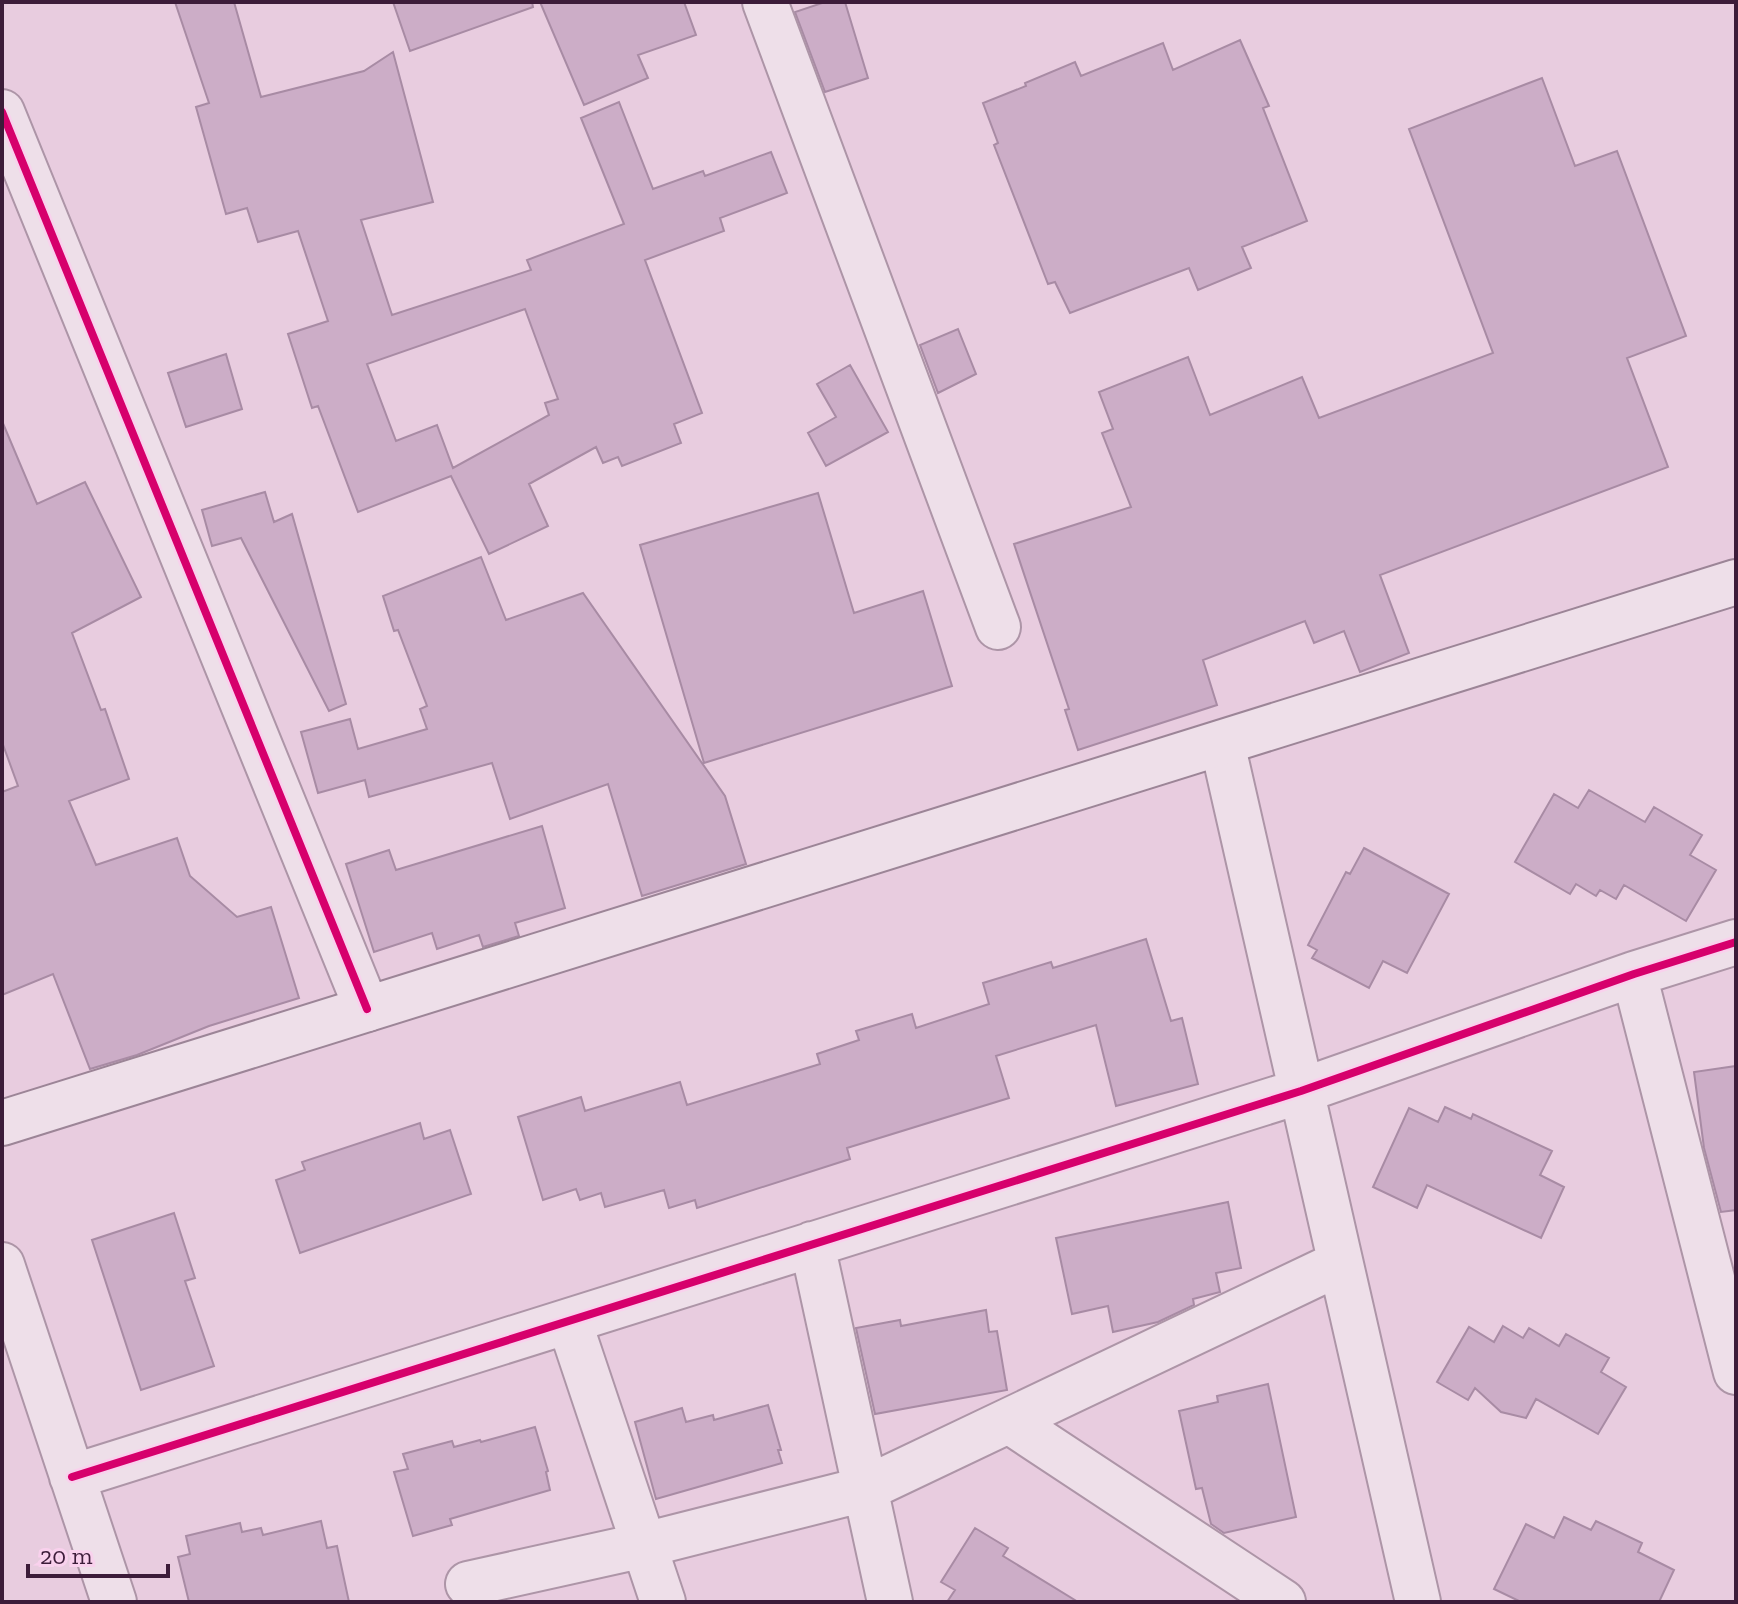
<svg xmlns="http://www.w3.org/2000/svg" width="1738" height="1604" font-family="'Zilla Slab',serif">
<rect width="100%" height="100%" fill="#e8ccdf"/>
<path fill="#ccadc7" stroke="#a88ba4" stroke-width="2" fill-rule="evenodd" d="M175,2h59l27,95 103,-26 29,-19 40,150 -72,18 31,95 139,-45 -4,-10 97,-36 -43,-106 38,-16 34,87 50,-18 2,5 66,-24 16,41 -67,25 4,13 -79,29 57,153 -28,11 7,19 -59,23 -4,-9 -15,6 -7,-16 -67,37 19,42 -59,28 -38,-78 -93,36 -40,-106 -6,2 -24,-74 40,-13 -30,-90 -40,11 -11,-34 -21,6 -30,-107 13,-4zM525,309l33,90 -13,4 4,12 -96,53 -16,-43 -41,16 -29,-77z
M393,2h139l1,5 -123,44z
M540,2h144l12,33 -58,20 10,23 -64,27z
M825,2h20l23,76 -43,14 -30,-80z
M1240,40l29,66 -6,2 44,113 -65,26 9,21 -53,22 -9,-22 -119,45 -15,-31 -7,2 -54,-139 4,-2 -15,-40 43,-17 -1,-3 50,-21 6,14 82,-33 10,27z
M1542,78l33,88 42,-15 69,185 -59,22 41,109 -288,108 29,78 -49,19 -16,-41 -30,12 -9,-22 -102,39 14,45 -139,45 -13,-40 4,-1 -55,-165 117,-37 -29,-74 11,-4 -14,-37 89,-35 22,58 92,-38 17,41 174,-65 -84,-224z
M958,329l18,45 -38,19 -18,-48z
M226,354l16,55 -56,18 -18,-54z
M850,365l38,67 -62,34 -18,-33 28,-16 -19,-33z
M2,421l35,83 48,-22 56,115 -69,36 29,77 4,-1 24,70 -60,22 27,64 81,-27 13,38 47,41 34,-10 28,91 -90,28 -72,29 -47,14 -37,-95 -51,21v-203l16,-6 -16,-44z
M265,492l9,30 18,-8 54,190 -17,7 -88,-173 -29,8 -10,-36z
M818,493l36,120 69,-22 29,95 -248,77 -64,-218z
M481,557l25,63 77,-27 142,203 21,68 -104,32 -34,-112 -98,35 -18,-56 -123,34 -4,-17 -47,13 -17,-61 49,-13 8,30 69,-20 -7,-20 7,-3 -29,-76 -4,1 -11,-35z
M1589,790l56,32 9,-15 48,28 -12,20 26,15 -30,51 -62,-36 -8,14 -16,-9 -4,6 -20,-12 -6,10 -55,-32 39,-68 24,14z
M542,826l23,82 -50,15 4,13 -36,11 -4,-12 -42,14 -5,-16 -58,19 -28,-88 43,-14 7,20z
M1364,848l85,46 -42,79 -24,-12 -14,27 -57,-30 5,-8 -9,-5 38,-73 4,2z
M1146,939l25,82 11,-3 16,66 -82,22 -20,-81 -100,31 13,42 -162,50 3,11 -153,49 -2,-8 -26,8 -5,-18 -59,17 -4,-14 -21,7 -4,-11 -33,11 -25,-83 63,-20 4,14 95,-29 7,23 133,-41 -3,-10 42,-14 -3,-9 56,-17 4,14 73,-24 -6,-21 68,-21 2,6z
M1736,1066v144l-15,2 -17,-64 -10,-76z
M1445,1107l26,12 2,-5 79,37 -12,24 24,12 -23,51 -114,-53 -10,23 -44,-21 36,-79 29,14z
M420,1123l4,16 26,-9 21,64 -171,59 -24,-73 29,-10 -3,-8z
M1228,1202l13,66 -25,5 4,19 -27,7 1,6 -36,17 -45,10 -5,-26 -36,8 -16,-76z
M174,1213l21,65 -10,3 29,85 -73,24 -49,-150z
M986,1310l3,22 8,-1 10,59 -132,24 -19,-86 44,-8 1,6z
M1503,1326l20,12 6,-10 30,18 7,-12 43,24 -8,14 25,15 -28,47 -62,-35 -10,19 -25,-6 -26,-24 -7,12 -31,-18 32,-55 25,15z
M1268,1384l28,133 -72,16 -13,-9 -9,-36 -6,1 -17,-78 39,-9 -1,-6z
M768,1405l13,45h-3l4,13 -126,36 -21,-77 47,-14 4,14 27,-7 1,5z
M535,1427l13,44 -2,1 4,18 -100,29 2,6 -39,11 -19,-64 14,-3 -5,-15 49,-13 2,6 26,-7 1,2z
M1564,1517l27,13 5,-9 46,22 -4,9 36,18 -15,32h-138l-27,-13 32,-65 28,14z
M321,1521l6,27 10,-2 12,56h-160l-11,-45 12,-3 -4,-18 54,-13 2,9 19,-4 2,7z
M975,1528l33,20 -5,8 75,46h-131l8,-12 -14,-8z"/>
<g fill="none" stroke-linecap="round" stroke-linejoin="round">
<defs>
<path id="minor" d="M765,2l233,625
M1222,743l196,859
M1634,974l102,398
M812,1244l78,358
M2,1265l112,337
M569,1321l94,281
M1009,1421l274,181
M72,1477l1229,-386 333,-117 102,-32
M468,1584l176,-39 221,-56 475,-226"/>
<path id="tertiary" d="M2,112l365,897"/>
<path id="secondary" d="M2,1123l1734,-541"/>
</defs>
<use href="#minor" stroke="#ad95a7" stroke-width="48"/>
<use href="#tertiary" stroke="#ad95a7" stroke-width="48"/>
<use href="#secondary" stroke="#9c8597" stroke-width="48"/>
<use href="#minor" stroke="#eedfe9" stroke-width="44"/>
<use href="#tertiary" stroke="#eedfe9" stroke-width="44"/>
<use href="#secondary" stroke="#eedfe9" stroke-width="44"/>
<defs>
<path id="cycleway" d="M2,112l365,897
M72,1477l1229,-386 333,-117 102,-32"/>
</defs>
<use href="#cycleway" stroke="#f9d1ed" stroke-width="13"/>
<use href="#cycleway" stroke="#d6006c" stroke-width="8"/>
</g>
<rect width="1738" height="1604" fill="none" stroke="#3c1c39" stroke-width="8"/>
<path d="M28 1564v12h140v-12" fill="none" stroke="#3c1c39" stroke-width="4"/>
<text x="40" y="1564" font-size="24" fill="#3c1c39" stroke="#f9d1ed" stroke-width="6" paint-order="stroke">20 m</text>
</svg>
